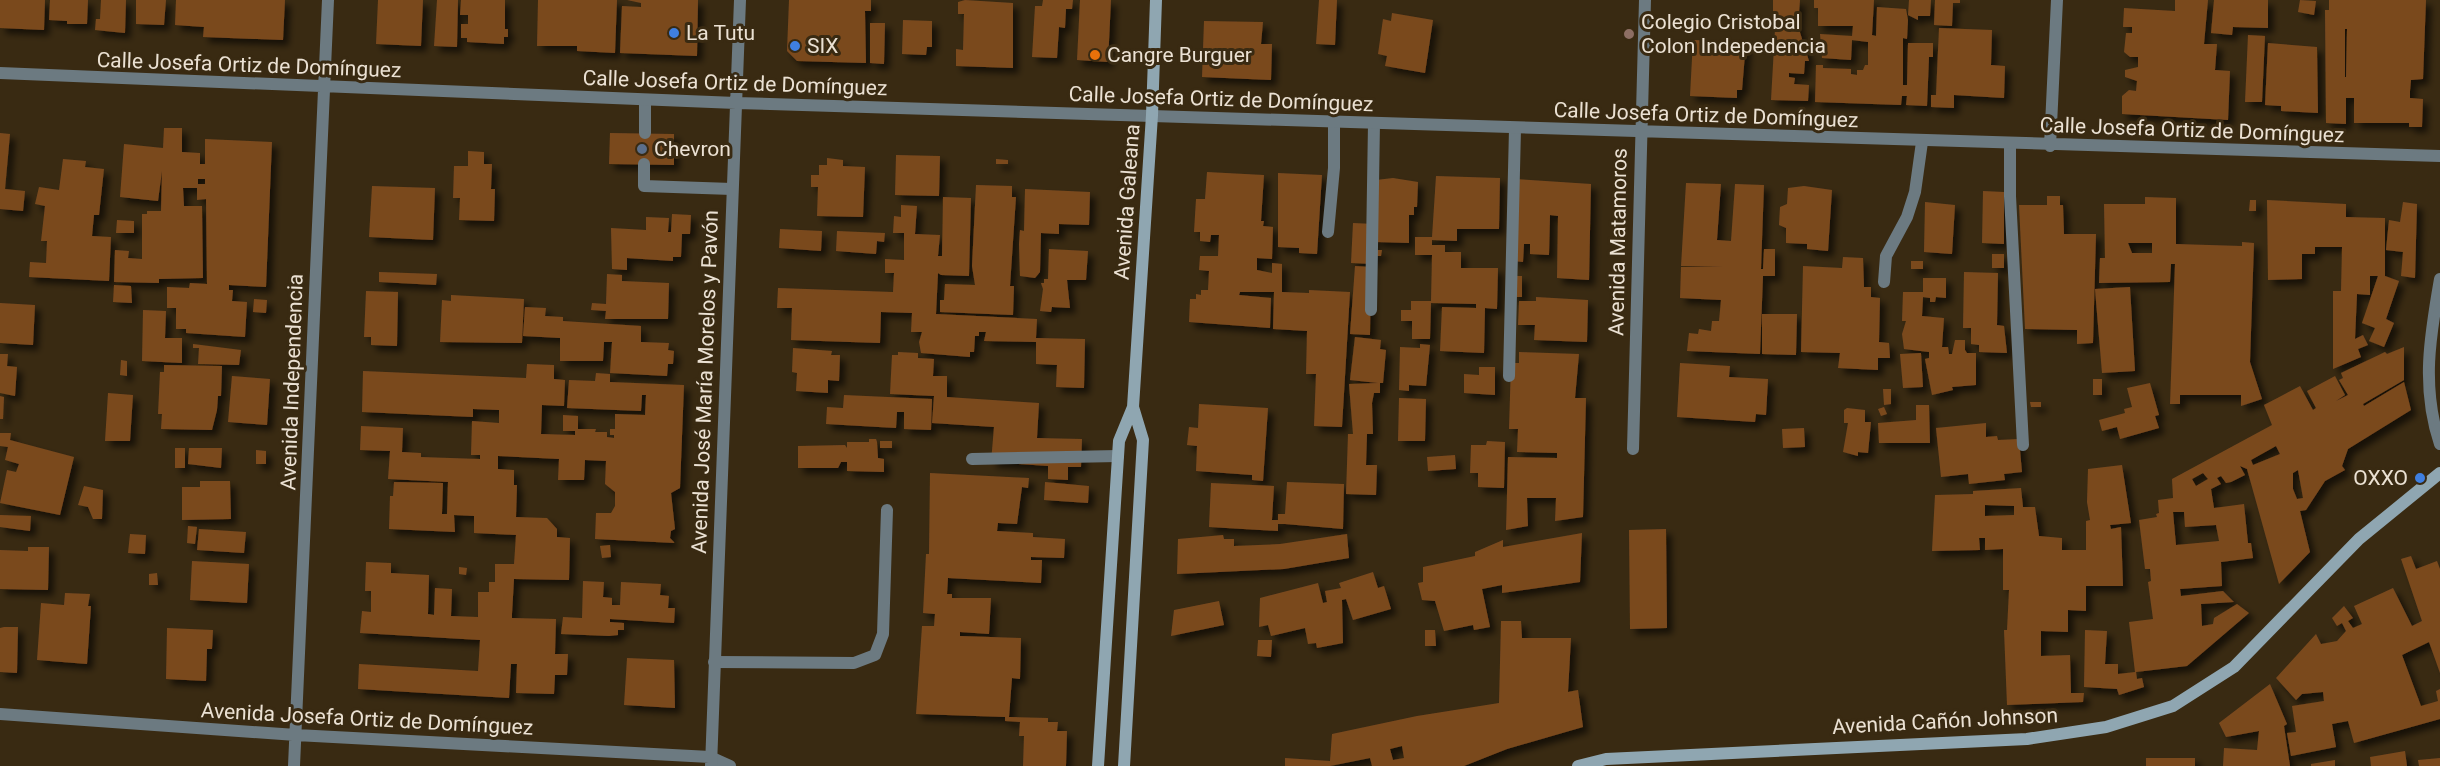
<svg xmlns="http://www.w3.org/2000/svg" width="2440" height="766" font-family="Roboto,sans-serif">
<defs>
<filter id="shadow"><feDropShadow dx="5.5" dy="5.5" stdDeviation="3" flood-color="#0009"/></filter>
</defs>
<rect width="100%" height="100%" fill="#392a12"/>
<path fill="#7a491f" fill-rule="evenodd" filter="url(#shadow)" d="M0,0h45l-1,30 -44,-2z
M50,0h38l-1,24h-20v-3l-18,-1z
M101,0h25l-1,33 -30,-3 1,-11h4z
M136,0h30l-2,25 -28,-1z
M176,0h109l-2,40 -80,-3 1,-10 -29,-2z
M378,0h45l-2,46 -45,-2z
M437,0h21l-1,47 -23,-1z
M461,0h44v29h3v8h-4v7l-37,-2v-4h-6v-14h7v-9h-8z
M538,0h79l-2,53 -38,-2v-5h-40z
M627,0h71l-1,56 -77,-3 2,-47 19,1v-4z
M789,0h82v11h-6l1,52 -69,-2 -10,-10z
M965,0l48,3v65l-57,-2v-17l7,1 1,-36h-6v-12z
M1043,0h30l-1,9h-6l-1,19 -6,-1 -2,31 -25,-1 3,-51h7z
M1080,0h31l-3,62 -31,-2z
M1319,0h18l-2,45 -19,-1z
M1773,0h27l-2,26 11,35h-4l-1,13 -15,-1v4l6,1 -1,6 15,1 -1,16 -37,-1 5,-88h-3z
M1814,0h60l-2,35 4,1 1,-29 29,2 2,11 -1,19 -4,-1v47h4l1,-42h25v14h-4l-2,49 -21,-1 1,-9h-5l-1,9 -86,-3 1,-37h7v3l28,1v5l6,1v-5h6l2,-5h3v-23l-16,-2 -1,20 -29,-2 -2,-24 32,2 1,-10h-35v-18h-4z
M1909,0h22l-1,16h-12v4l-10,-5z
M1935,0h25v3h-7l-1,23 -18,-1z
M2175,0h33l-4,44h13l-2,26 15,1 -2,49 -106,-6v-18l7,-6 7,1 1,-10 -12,-4v-7l13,-3v-10h-8l-6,-5 2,-19h6v-6h-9l1,-19 51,3z
M2214,0h54v28l-35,-1 -1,8 -21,-2z
M2300,0l16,1 -2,14 -16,-3z
M2329,0h97l-3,79 -12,1 -1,11v7l13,1 -1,28h-13v-4h-55v-25h-8v26l-20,-1 -1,-113h4zM2345,29h2l-1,48h-1z
M1392,13l41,7 -8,53 -40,-7 2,-10 -9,-2 5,-35 8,2z
M903,20l29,1v26h-5l-1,8 -24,-1z
M1204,21l59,1 -2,22h11l-1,36 -69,-3z
M870,23h15l-1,41 -14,-1z
M1939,28l53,2 -1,35 14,1 -1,32 -50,-3v13l-23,-1v-12h5z
M2248,35l17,1 -3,66h-17z
M1693,40l53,2 -4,48h-5v8l-47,-2z
M2268,43l49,4 1,66 -37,-2v-5l-16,-1z
M164,128h18v24l18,1v11h5v-25l67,3 -6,145 -37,-2v5h4l-1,11 15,1 -2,35 -59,-4v-4h-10v-21h-9v-21l22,1 1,-5 17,1 -1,-85 -9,1v-12h-14l1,18h18l1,72 -44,1v4l-45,-1 1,-32 14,1 -1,7 14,1v-45h5v-3h14l1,-40 -4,30 -38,-4 4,-53 39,4zM198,179h7v5h-7z
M0,133l10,1 -5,55 20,2 -2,20 -23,-2z
M610,133l64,1v31l-65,-1z
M468,151l16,1v12h8l-1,25h4l-1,32 -35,-1 1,-22h-7l1,-32h14z
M896,155l44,1 -1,40 -44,-1z
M827,158l16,2v6l22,1 -2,50 -46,-1 1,-29h-7v-12h8v-10h8z
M63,159l23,2 -1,6 19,2 -5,46h-5l-2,21 19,1 -2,44 -80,-4 1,-15 16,1 1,-22h-6l4,-35 -10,-2 4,-17 20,3z
M996,159l12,1v4h-12z
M1207,172l57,3 -3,46h3l-1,5 10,1 -1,32 -15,-1v12l15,3v-10l10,1v28l27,1v-3l41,2 -8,135 -28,-1 2,-52h-10l1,-43 -34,-2 1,-37h-34l-1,3 32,3 -1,30 -81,-6 1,-23h6v-5l5,1v-5h7l1,-19 -10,-1 1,-14h18l1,-21h-8l-1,7 -10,-1v-9h-6l2,-33h9z
M1278,173l44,2 -5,79 -18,-1v-5l-21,-1z
M1436,176l64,2 -1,51h-42v12l-25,-1v5h13v7h16v16h37l-1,41 -12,-1 -1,45 -44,-2 2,-44 34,1v-4l-45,-1 -1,36h-18v-18h-11v-11h10v-9h20l1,-46h-17v-18h17z
M1393,178l25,4 -1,25h-3v8h-5v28l-33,-1v-62z
M1515,179l76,5 -2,96 -32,-2 1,-62 -8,-1 -1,40 -19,-1v-10h-6l-1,18 -10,-1z
M1686,183l35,1 -4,56 14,1 4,-57 29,1 -3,84h2l1,-20h11v27h-12l-3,78 -73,-3 2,-18 9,1 1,-5 12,2 1,-10h7l2,-21 -41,-2 1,-31h42l-42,-1z
M976,185l36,1v11h4l-6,89h4l-1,29 -73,-3v-12h4l1,-16 30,1 -3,-19z
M372,186l63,2 -2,52 -64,-3z
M1804,186l28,4 -4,61 -21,-2v-5l-21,-1v-15l-7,-3 1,-18 7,-3 1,-16z
M1025,189l65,3 -1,33 -30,-1v10l-18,-1 -1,39 -5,6 -15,-2 -1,-32 1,-14 4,1z
M1983,191l21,1v52l-22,-1z
M2047,196h13v9h3l1,29h32l-3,109 -16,1v-14l-52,-1 -6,-124h28z
M943,197l28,1 -2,78 -28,-1 -3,-2 -2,41 101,5 -1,19 49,1 -1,49 -28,-1 1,-22 -21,-1v-22l-52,-1 2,-9h-7v4h-4l-1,16h-4v5l-49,-4 -2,-11 3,-10h-11l1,-19 -31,-1 -1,31 -89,-3 1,-32h-15l1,-20 115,4 1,-19h-9v-14l19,1v-27h-11l1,-17 7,1v-12l16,1 -2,28 25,1 -2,21h4z
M2145,197l31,1v46l66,2v-4l12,1 -4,119 12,37 -21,7v-11h-61v9h-10l5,-140h-4l-1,18 -71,1 1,-25h5l-1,-54h41zM2128,243h24v10h-20z
M2250,200h6v11h-7z
M2267,200l79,4v13l39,1v58l14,5 -13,38 8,4 -10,24 -15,-6 6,-13 -13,-5 16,-47h-8v19l-13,-1 -2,45 8,-4 5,10 -10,4 3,8 -28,12v-78h8l1,-44h-27v7h-13v25l-34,1z
M1925,202l30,3 -3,49 -28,-2z
M2403,202l14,2 -2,74 -14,-2 2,-24 -17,-2 3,-30 11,2z
M672,214l19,1 -1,19h-8l-1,23h-8v4l-46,-3v12l-15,-1 -1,-41 35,2v-13l23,1 -1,14h3z
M117,220l17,1v12h-18z
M1353,223l21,1 -1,26h9l-1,6h-7l-1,8 -22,-1z
M780,229l42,2 -1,20 -42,-3z
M837,231l48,2 -1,9 -7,-1 -1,13 -40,-3z
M1049,249l39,2 -2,29h-19l3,28 -18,-1 -1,5 -11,-1 3,-22 -2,-6h3v-4h4z
M1992,254h12v14h-12z
M1843,257l20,1 1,29h7v10l9,1 -1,44 10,1 1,15h-12v12l-40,-2 2,-15 -39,-1 2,-86 39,2z
M1911,261h12v8h-12z
M1355,266l16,1 -1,68 -20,-1z
M379,272l58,2 -1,11 -57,-3z
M1964,272l34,1 -1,52 7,1 3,27 -28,-1v-7l-8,-1v-16h-8z
M607,274l15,1v6l47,2 -1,36h-63l1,-8 -15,-1 1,-7 14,1z
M1512,276h10v21h-10z
M1923,278h23v20l-10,-1 -1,5h-5v-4l-7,-1 -1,19 22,2 -2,29h6l1,7h3l3,-14h10v10l2,3h9v32l-24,2 1,3 -21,5 -7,-36 4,-1v-6l-25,-3 -2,-15 4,-13h-4l1,-29h20z
M114,285l17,1 1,17 -19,-1z
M2130,287l5,84 -33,2 -7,-84z
M366,291l32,1 -1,54 -26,-1v-8h-7z
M451,295l73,4 -2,44 -82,-1 2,-42 9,1z
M1536,297l52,3 -1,42 -53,-2 1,-15h-17l1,-24h17z
M254,299l13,1 -1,13 -13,-1z
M0,303l35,2 -2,40 -33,-2z
M525,307l21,1 -1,8 18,1v4l78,5v16l28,1 -1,7 6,1 -1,13h-5l-1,12 -57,-3 2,-31h-8l-1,19h-43v-23l-37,-2z
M143,310l23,1 -1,27h17v25l-40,-2z
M1762,314h35l-1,41 -34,-1z
M1355,337l26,3 -1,9 6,1 -3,33h-3v10h-6l-2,10 1,31h-6l-1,31h11l-1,30 -30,-1 2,-60h5l-4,-50 29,-1 -28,-3z
M193,344l48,6 -2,15 -41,-1 1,-16h-6z
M1420,344l10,1 -4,41 -17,-1v6l-10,-1 1,-43 20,1z
M2404,347v33l-41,24 1,2 40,-24 7,28 -63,39 -6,17 3,4 -20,11 -19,29 -6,1 10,41 -31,32 -32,-115 -7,-3 5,9 -14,7 -5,1 -5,-7 -4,2 4,6 -10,5 3,19 30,-4 4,39h3l2,15 -32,4 1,24 -42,3 1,7 42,-5 11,11 -33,2 1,22 11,-2 1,-6 23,-14 12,9 -62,53 -51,6 1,7 5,-1 2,9 -25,8 -2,-6 -33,-2 1,-57 22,1 -2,33h13v10l17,-2 -6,-50 24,-3 -5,-37 3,-1 -1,-12h-5l-6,-49 18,-3 -1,-3 3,-1 -1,-13 15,-2 -1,-19 100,-54 -8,-20 36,-19 13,24 3,-2 -9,-17 28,-15 10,19 -9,6 12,-6 -9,-15 4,-2 -2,-5 44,-21 2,2zM2276,446l4,8 -27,11 -2,-5zM2298,470l5,28 -6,1 -4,-10v-16zM2203,473l5,6 -12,7 -4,-7zM2173,512h11l1,15 31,-2 3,16 -43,4z
M793,348l39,3 -1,4h9l-1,26 -11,-1v13l-32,-2 1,-18 -5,-1z
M898,352l20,1v5l16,1 -1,17h14v21l92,6 -2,35 45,1 -1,28h-13v13l-20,-1v-13l-57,-4 3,-35 -62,-4 2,-27 -44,-2 2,-39h6z
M1519,352l60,2 -4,44h11l-3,119 -28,4 1,-23h-29l1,28 -22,4 2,-73 49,1v-5l-40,-1 1,-23h-9l2,-66h8z
M1921,353l2,34 -20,1 -3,-34z
M0,354h8l-1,12 10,1 -2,29 -15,-3z
M121,360l6,1v15l-7,-1z
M1680,363l50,3 -1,11 39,2 -2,36 -10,-1 -1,8 -78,-5z
M527,364l27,1v14l11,1 -1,26 -22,-1 -1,29 34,1v-4h-12v-16l15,1v13h18l-1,3h12v5l7,1v-3h-4v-6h5v-15l30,1 1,-20h-4l-1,16 -74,-3 2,-28 26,1 1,-8 14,1v8l74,3 -4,103 -9,5 4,36 -4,2 -1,7 5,5 -80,-4 1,-26h15l4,-7v-14l-10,-8 1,-23 -21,-1 -1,20h-26l1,-21 -61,-3v13l16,1v15h3l-1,32 31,1 10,11v8l13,1 -1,42 -55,-1 -2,35v4l44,1 -1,35h13l-1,21h-12l-1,19 -38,-1 1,-29h-6l-2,34 -151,-9 1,-25 119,7 2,-31 -120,-7 2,-22 9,1v-21h-6l1,-29 25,1v10l38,2 -1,39 6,1 1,-27 17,1 -1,27 27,1v-25h11v-10h6v-18h19l2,-29 -42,-2v-17l-20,-1 1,17 -66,-3 1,-33h3l1,-14 49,1 -1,31h5l1,-32 -60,-3 2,-28 -30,-1 1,-24 42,2 -1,24 19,1v4l59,2v-4h-9l1,-34 27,2v-13l-26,-1v8l-111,-5 1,-41 163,7z
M164,365l58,1 -1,30h-3l-1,14 -5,20 -51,-1 1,-15h-4l2,-42h4z
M1479,367h16v28l-31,-2v-19l15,1z
M232,376l38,3 -3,46 -39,-3z
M2093,379h9v16h-9z
M2150,383l9,32 -4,1 4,12 -39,11 -3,-12 -15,4 -3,-11 26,-7 -1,-4 8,-2 -5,-19z
M1883,389h8v15l-7,1z
M108,393l25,2 -3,46h-25z
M844,395l88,4 -1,31 -27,-1v-17h-7l-1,16 -70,-4 1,-17 16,1z
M0,396l4,1 -1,22h-3z
M1399,398l27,1 -1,42h-27z
M2030,402h11v5h-10z
M1199,404l69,4 -5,73 -11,-1v-5l-56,-4 1,-25 -10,-1 2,-18 9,1z
M1916,405h13l1,38h-51l-1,-20 38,-3z
M1884,407l3,7 -6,2 -3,-7z
M1847,408l18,2v12h6l-3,31 -10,-1v4l-15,-4 5,-29h-4v-13z
M1986,423v14l11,-1 1,4 21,-1 3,33 -18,2 1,6 -36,4 -1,-10 -27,3 -5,-49z
M1804,428l1,19 -22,1 -1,-19z
M0,433h11l-1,7 64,17 -14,58 -60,-12 7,-33 9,2 3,-8 -14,-4 3,-13 -8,-1z
M869,439h7l1,3 1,16 6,1v13l-37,-1v-9h-6l-3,6h-40v-22l47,-1 2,3v-6h22z
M880,441h12v7h-12z
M1487,441l18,1 -1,46 -26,-1v-14h-8l1,-28h15z
M175,448h10v20h-10z
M189,448h33l-1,20 -33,-4z
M256,450l10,1v13h-10z
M1455,455l1,14 -28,2 -1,-14z
M2122,465l9,58 -21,2 1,4 10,-2 2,59h-37v25l-18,-1v22l-27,-1v25l29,-1 1,38h13l-1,9 -76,3 -3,-75h3l2,-40h-6v-41l-18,1v-12h-6l1,12 -48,1 3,-56 38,-1v-3l48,-3 2,19h12l4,29 23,2v12h24v-29l4,-1 -3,-18 1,-33zM1985,505l29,1v9l-29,1z
M930,473l99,5 -1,10 -6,-1 -5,37 -19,-1 -1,8 36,2v4l32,2 -1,19 -33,-1v3h11l-1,23 -93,-5 -1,16h5v4h39l-2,36 -29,-2v4l61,2 -1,41 -8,-1 -3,39 39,1v4h10l-1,9h10l-1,35h-43l1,-30h-5l1,-14 -15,-1v-4l-89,-3 6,-88h12l1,-12 -12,-1 3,-59h3z
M200,481h30l1,38 -49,1v-33h18z
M1045,482l44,4 -1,17 -44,-3z
M1287,482l57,2 -1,45 -58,-5h-7v7l-69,-4 2,-44 63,3 -2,34h6v-6h7z
M84,486l19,4 -1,29h-9l-5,-12 -10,-2z
M0,515l31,1 -1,15 -30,-4z
M188,526l9,1 -2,17 -8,-1z
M199,529l47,3 -2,21 -47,-3z
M1666,529l1,99 -37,1 -1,-99z
M1582,533l-2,49 -78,11v-8l-20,4 8,38 -16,3 -1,-5 -29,6 -9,-30 -13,-1 -4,-17 5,-1v-15l52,-11v-4l28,-12v7z
M130,534l16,1 -1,19 -17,-1z
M1347,534l2,24 -65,11 -107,5 1,-35 45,-4 1,4h10v7l46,-2z
M610,545l1,12 -9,1 -2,-12z
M28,547h21l-1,43 -48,-1v-39l28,1z
M2411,556l5,13 21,-8 3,8v104l-11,-31 -27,13 19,51 17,-5 -2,-10 4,-2v30l-86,24 -6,-22 -16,3 4,23 -45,9 -4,-23 9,-1 -4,-26 32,-5 -1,-9 -21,2 -6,6 -20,-22 40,-44 5,10 16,-3 9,-10 -4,-8 -5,3 -5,-8 12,-12 9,12 -5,3 5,7 9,-4 -8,-18 39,-18 19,38 10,-5 -21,-62z
M192,561l57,3 -2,39 -57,-3z
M459,567l8,1 -1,7 -7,-1z
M1373,572l5,16 6,-2 7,23 -38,11 -7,-21 -4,1 1,43 -26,5 -1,-5 -8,1 -3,-16 -34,8 -3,-11 -9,2 1,-29 58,-15 5,20 4,-1 -2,-11 16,-3 -2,-5z
M157,573l1,12h-9v-11z
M583,581l21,1 -1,15 9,1v7h8l1,-23 40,2 -1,11 9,1 -1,12h7l-1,15 -64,-4v3l14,1v7h-6v5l-9,1 -48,-2 2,-17 19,1z
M65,593l25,1 -2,12h3l-4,58 -50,-4 4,-57 23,2z
M1219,601l5,24 -53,11 3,-26z
M1501,621h20l1,17h49l-3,54 10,-2 5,37 -76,22 -43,17h-92l-2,-8 -40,8h-45v-8l45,3 2,-27 85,-18 82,-13zM1402,746l2,12 -11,2 -3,-11z
M4,627h14l-1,46 -17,-1v-44z
M167,628l46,2 -1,19h-5l-1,32 -40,-2z
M1425,630h10l1,16h-11z
M1258,640h14l-1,17 -14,-1z
M627,658l47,2 1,48 -51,-3z
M2270,684l17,40 -3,2 6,40h-67l1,-18 33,2 2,-19 -33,6 -7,-14z
M2405,751l2,15h-36l-1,-9z
M2146,758h49v8h-49z
M2440,758v8h-21l-1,-6z
M2335,760v6h-24v-2z"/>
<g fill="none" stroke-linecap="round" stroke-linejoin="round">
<path stroke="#6c7a81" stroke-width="12" d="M645,133v-33
M2010,145v51l13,249
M644,164v22l88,3
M1328,232l6,-64v-46
M1884,282l2,-26 21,-39 8,-25 7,-50
M1371,310l3,-187
M1509,376l6,-247
M972,459l146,-3
M714,662l140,1 21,-8 8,-21 4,-124
M710,757l20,9"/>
<path stroke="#6c7a81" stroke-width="12" d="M0,73l736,30 1704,53
M2050,146l7,-146
M2440,279c-10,57 -19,109 0,165
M1633,449l12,-449
M0,714l296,21 414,22
M294,766l34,-766
M711,766l29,-766"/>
<path stroke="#8fa6b1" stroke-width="12" d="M1098,766l21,-325 14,-34 19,-292 4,-115
M1124,766l19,-326 -10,-33
M1578,766l28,-7 421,-20 79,-12 67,-21 61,-39 125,-128 81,-66"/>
</g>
<g fill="#3f7fe0" stroke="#392a12" stroke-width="2">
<circle cx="674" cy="33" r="6"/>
<circle cx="795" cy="46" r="6"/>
<circle cx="2420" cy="478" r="6"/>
</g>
<circle fill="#8d6e63" stroke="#392a12" stroke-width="2" cx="1629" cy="34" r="6"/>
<circle fill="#e8710a" stroke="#392a12" stroke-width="2" cx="1095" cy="55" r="6"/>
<circle fill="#5c6f8a" stroke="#392a12" stroke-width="2" cx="642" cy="149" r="6"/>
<g text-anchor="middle" stroke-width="6" stroke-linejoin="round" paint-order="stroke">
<g font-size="21" fill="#ebe1d3" stroke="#392a12" text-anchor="start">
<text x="1641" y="29">Colegio Cristobal<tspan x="1641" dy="24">Colon Indepedencia</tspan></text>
<text x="686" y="40">La Tutu</text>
<text x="807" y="53">SIX</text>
<text x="1107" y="62">Cangre Burguer</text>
<text x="654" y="156">Chevron</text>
<text x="2408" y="485" text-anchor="end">OXXO</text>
</g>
<g font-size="21" fill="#ebe1d3" stroke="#392a12">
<text transform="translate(249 65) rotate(2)" y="7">Calle Josefa Ortiz de Domínguez</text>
<text transform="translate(735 83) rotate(2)" y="7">Calle Josefa Ortiz de Domínguez</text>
<text transform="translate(1221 99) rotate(2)" y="7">Calle Josefa Ortiz de Domínguez</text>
<text transform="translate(1706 115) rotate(2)" y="7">Calle Josefa Ortiz de Domínguez</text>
<text transform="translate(2192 130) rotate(2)" y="7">Calle Josefa Ortiz de Domínguez</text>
<text transform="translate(1127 202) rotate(-86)" y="7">Avenida Galeana</text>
<text transform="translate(1618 242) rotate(-89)" y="7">Avenida Matamoros</text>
<text transform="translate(292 382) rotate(-88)" y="7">Avenida Independencia</text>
<text transform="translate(705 382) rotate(-88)" y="7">Avenida José María Morelos y Pavón</text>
<text transform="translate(367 719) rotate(3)" y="7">Avenida Josefa Ortiz de Domínguez</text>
<text transform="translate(1945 721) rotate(-3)" y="7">Avenida Cañón Johnson</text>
</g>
</g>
</svg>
